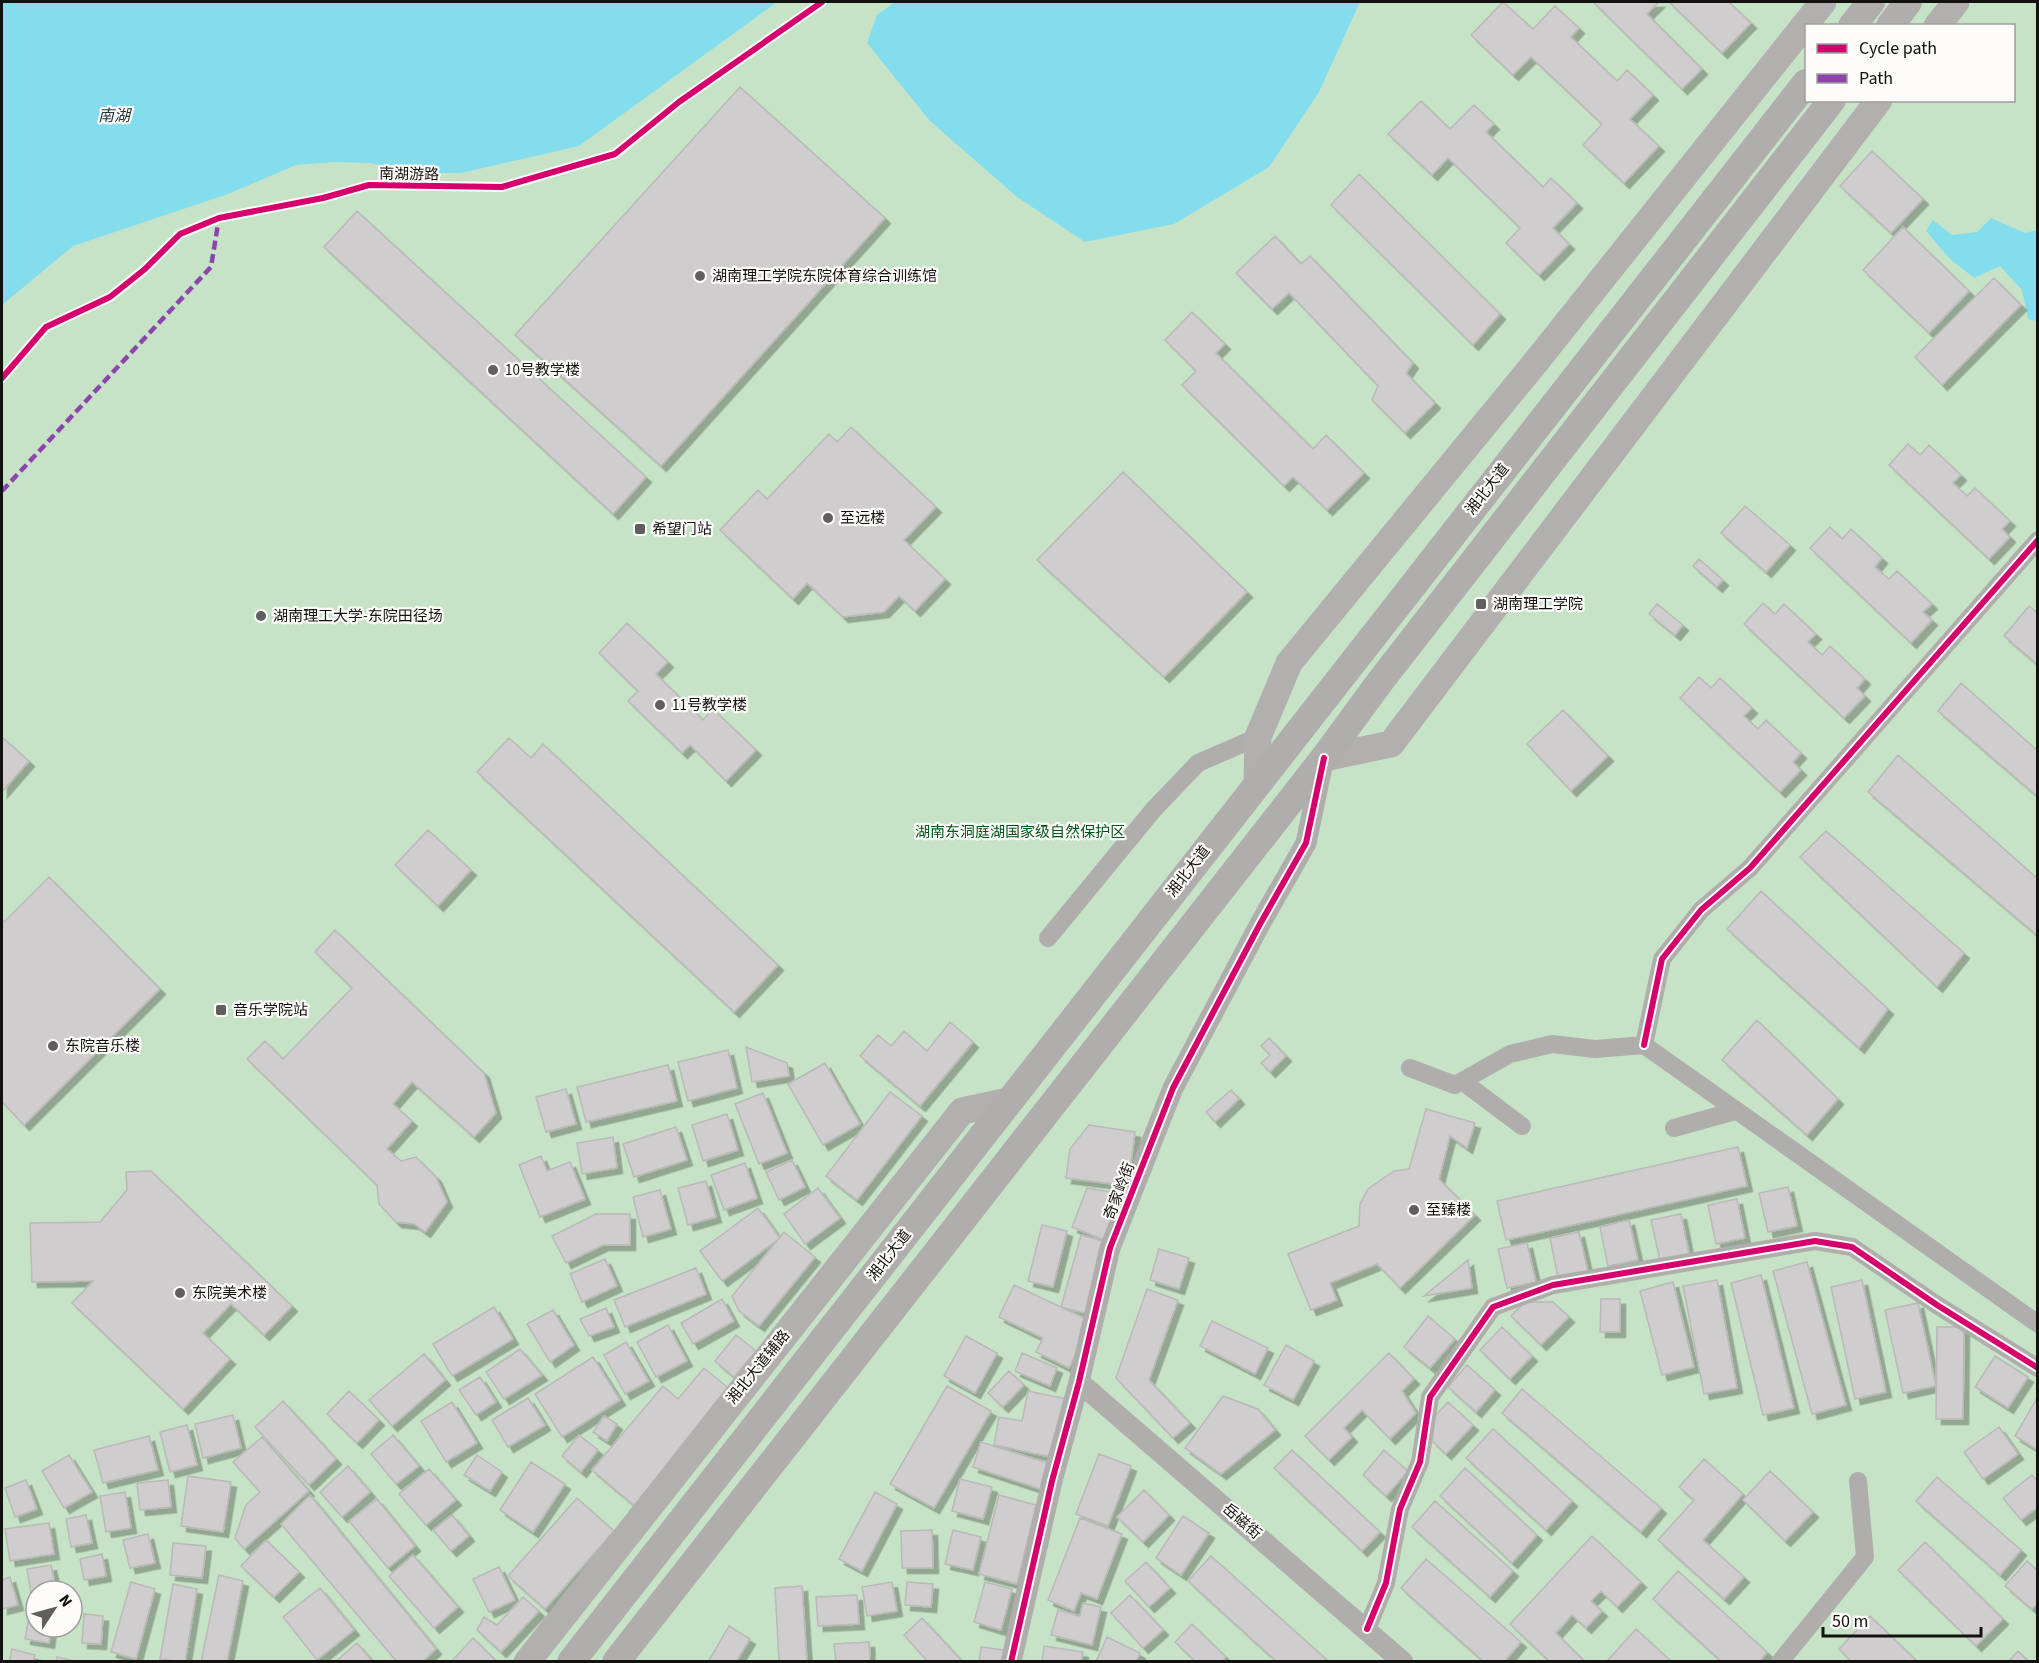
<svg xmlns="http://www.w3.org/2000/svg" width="2039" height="1663" font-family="'Source Sans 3','Noto Sans SC',sans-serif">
<defs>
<filter id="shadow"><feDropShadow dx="5.5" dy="5.5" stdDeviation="0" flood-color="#0004"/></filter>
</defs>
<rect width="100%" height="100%" fill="#f2efec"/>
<path fill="#c7e3c7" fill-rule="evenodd" d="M2,2h2035v1659l-2035,1zM1806,26h208v74h-208zM36,1591h36v36h-36z"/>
<path fill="#84ddec" d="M2,2h775l-198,144 -118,27h-31l-61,-10 -34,-1 -39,3 -68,29 -155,52 -71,59z
M895,2h465l-41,90 -50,75 -95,57 -89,18 -68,-45 -87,-76 -63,-78 10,-28z
M1991,218l34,15 12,-3v91l-9,-2 -6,-29 -22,-24 -26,12 -25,-20 -23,-27 7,-11 19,15 25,-3z"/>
<path fill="#cfcdcd" stroke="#bab9b8" stroke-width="1.5" filter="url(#shadow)" d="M1503,2l30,27 22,-23 24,22 -8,9 46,44 10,-11 26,25 -23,24 29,27 -35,37 -41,-38 19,-21 -71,-67 -18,18 -42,-40z
M1593,2h66l-12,12 55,55 -20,20z
M1669,2h60l22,21 -29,30z
M740,87l145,131 -224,248 -146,-131z
M1421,101l29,28 24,-24 20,19 -8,8 57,55 8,-9 26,25 -24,25 16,16 -30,31 -33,-32 14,-15 -72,-70 -16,17 -44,-41z
M1872,151l51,48 -32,34 -51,-47z
M1359,174l141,140 -27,31 -142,-140z
M357,211l289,266 -33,37 -289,-267z
M1903,227l66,64 -40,42 -66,-63z
M1275,236l26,28 9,-8 103,107 -7,10 29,30 -30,30 -33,-33 6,-14 -89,-93 -17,16 -36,-36z
M1994,278l27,27 -79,80 -27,-28z
M1192,312l33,32 -9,9 97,96 13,-14 38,38 -37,37 -34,-33 -9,9 -102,-101 14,-14 -31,-31z
M851,427l85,80 -32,33 41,39 -30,32 -16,-15 -15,16 -41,5 -36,-34 -14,16 -73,-69 38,-40 9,9 62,-65 8,8z
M1908,444l12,11 9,-10 32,30 -8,8 14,13 8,-8 35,33 -8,8 8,8 -21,22 -100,-94z
M1123,472l124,120 -83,85 -127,-117z
M1745,506l45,39 -24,27 -45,-39z
M1830,527l12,12 9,-10 31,29 -7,9 14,12 8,-8 35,33 -9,8 9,8 -21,23 -101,-95z
M1699,559l24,21 -6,7 -24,-21z
M1763,603l12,11 9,-10 32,30 -8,8 14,13 8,-9 35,33 -8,9 8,8 -21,22 -100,-94z
M1657,604l26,21 -8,10 -26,-21z
M2029,606l9,7v52l-34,-29z
M627,623l41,39 -12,12 47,46 10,-11 43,41 -30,31 -36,-36 -8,8 -54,-52 10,-10 -39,-38z
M1699,677l12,11 9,-10 32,30 -8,8 14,13 8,-9 35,33 -8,9 8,8 -21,22 -100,-94z
M1961,683l77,68v46l-100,-86z
M1563,710l45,46 -37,35 -44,-47z
M2,737l27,24 -27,31z
M509,738l22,20 12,-14 235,221 -44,47 -257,-240z
M1898,755l140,124v57l-170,-144z
M428,830l43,40 -33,36 -43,-41z
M1826,831l138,122 -27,34 -137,-130z
M49,877l111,112 -136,136 -22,-23v-182l2,2z
M1761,891l127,118 -29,39 -132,-119z
M335,930l149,143 12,40 -22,24 -62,-55 -19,22 19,17 -25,28 14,12 15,-4 20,20 11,25 -22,30 -11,-8 -18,-2 -17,-18 -2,-19 -130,-126 18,-18 18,18 69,-71 -37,-36z
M1757,1020l81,79 -31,36 -85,-75z
M950,1022l23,20 -53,64 -60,-50 18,-21 13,11 13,-15 23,20z
M1269,1038l17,18 -16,16 -9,-9 9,-8 -9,-9z
M746,1047l41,16 2,13 -37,6z
M728,1050l9,38 -49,13 -10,-39z
M825,1063l35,61 -37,21 -35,-61z
M668,1065l9,36 -91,21 -9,-35z
M566,1089l10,35 -30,8 -10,-35z
M1231,1090l8,9 -24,23 -9,-10z
M890,1092l32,24 -65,84 -31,-24z
M763,1093l24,60 -28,11 -24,-60z
M1426,1109l49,14 -8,25 -17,-12 -11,43 36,36 -75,73 -23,-24 -47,19 7,17 -26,10 -23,-56 71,-28 1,-22 8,-15 26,-18 15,-2z
M727,1114l11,36 -35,11 -11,-36z
M1089,1125l46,7 -7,54 -62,-8 4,-29z
M676,1127l11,33 -53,17 -11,-33z
M613,1137l4,31 -35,6 -5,-31z
M1738,1147l9,39 -241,54 -9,-39z
M541,1156l6,15 23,-9 15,37 -45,18 -21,-52z
M792,1160l13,27 -26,13 -13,-28z
M745,1163l12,35 -33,12 -13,-35z
M151,1171l141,135 -28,29 -33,-31 -28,29 27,26 -47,50 -111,-106 21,-22 -61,1 -2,-59 70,-1 27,-32 -1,-18z
M706,1181l10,36 -28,8 -10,-37z
M1788,1187l9,39 -29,6 -9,-39z
M818,1188l22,30 -35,26 -21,-30z
M1087,1188l42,7 -20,47 -37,-15z
M660,1190l11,39 -28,8 -10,-40z
M1737,1199l8,39 -29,6 -8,-39z
M758,1208l22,30 -58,43 -22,-30z
M596,1214h34v31h-27l-37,18 -14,-27z
M1681,1214l8,40 -29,6 -9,-40z
M1629,1220l9,40 -30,6 -8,-39z
M1042,1225l25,6 -14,56 -25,-6z
M784,1232l31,25 -56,69 -20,-15 -7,-15z
M1579,1232l9,40 -30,6 -8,-40z
M1081,1235l26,7 -19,72 -27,-7z
M1527,1243l9,39 -29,6 -9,-39z
M1159,1249l30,9 -10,31 -29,-9z
M605,1259l12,27 -35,16 -12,-28z
M1468,1260l4,28 -48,8z
M1807,1262l39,143 -34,9 -39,-143z
M696,1268l10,26 -81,33 -11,-27z
M1761,1275l33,133 -31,7 -32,-132z
M1717,1280l20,108 -33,6 -21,-108z
M1862,1280l24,112 -31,7 -24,-112z
M1673,1282l21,85 -32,8 -22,-84z
M1014,1285l77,36 -22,47 -33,-16 7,-14 -44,-21z
M1147,1289l31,11 -29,80 41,43 -17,15 -57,-60z
M722,1299l12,22 -41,23 -12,-21z
M1601,1299h19v33h-20z
M1525,1302h28l16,15 -28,28 -30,-29z
M1918,1303l18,83 -33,7 -18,-83z
M494,1307l19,32 -61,37 -19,-32z
M606,1308l8,19 -25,9 -9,-17z
M553,1310l21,35 -24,17 -23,-38z
M1428,1316l27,23 -25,29 -26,-21z
M1212,1321l56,27 -13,26 -55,-28z
M668,1325l19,36 -31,16 -19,-35z
M1502,1327l30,29 -22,23 -30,-29z
M1937,1327h27l-1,92h-27z
M736,1335l20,16 -22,26 -19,-16z
M966,1336l31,17 -22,40 -31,-17z
M626,1342l23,39 -24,13 -21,-39z
M1286,1345l28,16 -21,39 -29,-15z
M520,1349l22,26 -38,24 -18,-27z
M1022,1353l35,15 -7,18 -35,-15z
M1389,1353l25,26 -12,12 14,22 -26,26 -28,-29 -18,18 8,9 -23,23 -24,-24z
M424,1354l21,26 -53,46 -23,-26z
M1995,1356l33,21 -20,31 -33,-21z
M593,1357l27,43 -58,37 -27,-43z
M1467,1365l28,25 -19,22 -28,-25z
M704,1368l29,24 -97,115 -44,-37 71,-84 15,13z
M1009,1371l15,14 -21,22 -15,-14z
M480,1377l16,25 -20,13 -17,-25z
M947,1386l44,25 -57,97 -44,-24z
M1522,1389l139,119 -20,24 -139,-119z
M349,1391l30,29 -22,23 -30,-29z
M1028,1391l39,8 -11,59 -62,-13 5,-28 23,4z
M1223,1396l35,13 17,21 -54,44 -36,-26z
M528,1398l17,27 -37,22 -16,-27z
M2037,1398l1,1v51l-23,-14z
M283,1401l53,58 -27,26 -54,-58z
M452,1402l25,41 -31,19 -25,-41z
M1448,1402l25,23 -27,29 -14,-13 2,-24z
M233,1415l8,33 -38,10 -8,-34z
M604,1416l13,8 -10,17 -14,-9z
M187,1425l10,40 -27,7 -10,-40z
M1999,1427l19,27 -35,25 -19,-27z
M1493,1429l79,72 -26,29 -80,-72z
M393,1435l26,31 -23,18 -25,-30z
M579,1435l19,15 -17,22 -19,-16z
M149,1436l9,34 -55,13 -9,-33z
M262,1437l47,54 -65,58 -9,-11 11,-33 14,-13 -27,-30z
M981,1442l70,22 -8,26 -70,-23z
M1292,1450l88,82 -18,19 -88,-83z
M1384,1450l24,21 -22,25 -23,-21z
M1099,1454l32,12 -23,60 -32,-12z
M69,1455l23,37 -28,16 -22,-37z
M477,1455l25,17 -12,19 -26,-16z
M1704,1459l39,35 -40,46 41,37 -20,22 -66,-59 36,-40 -15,-13z
M531,1462l34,22 -32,48 -33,-22z
M348,1466l22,26 -28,25 -22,-25z
M1465,1468l72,67 -25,28 -72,-67z
M429,1469l27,31 -30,25 -27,-31z
M1770,1471l43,41 -28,29 -42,-41z
M2032,1475l6,6v26l-17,13 -18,-22z
M188,1476l43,6 -8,50 -42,-6z
M1937,1477l84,73 -21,25 -84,-74z
M960,1479l32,8 -9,32 -31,-8z
M26,1480l11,29 -22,8 -10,-29z
M168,1480l3,27 -31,3 -3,-27z
M1144,1490l25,25 -26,27 -26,-25z
M125,1492l6,36 -25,4 -6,-36z
M875,1492l22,12 -35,67 -23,-12z
M310,1495l126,154 -14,13h-25l-116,-138z
M999,1495l37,10 -19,79 -38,-10z
M577,1498l37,33 -69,78 -37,-33z
M377,1499l38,47 -27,22 -39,-47z
M1435,1501l78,70 -23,26 -78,-70z
M86,1515l6,28 -21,4 -5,-28z
M452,1515l17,21 -18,15 -18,-21z
M1183,1516l26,17 -28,42 -25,-17z
M1080,1518l42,16 -25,65 -16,-6 -7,18 -26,-11z
M49,1523l5,31 -44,7 -5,-32z
M932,1530l1,38h-31l-1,-37z
M953,1530l28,7 -8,33 -28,-6z
M148,1534l7,29 -25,5 -7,-28z
M1592,1536l49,46 -24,25 -16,-16 -10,10 11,10 -16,17 -14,-13 -16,18 29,29h-35l-40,-38z
M266,1540l33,32 -25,25 -33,-31z
M1925,1542l78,77 -27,27 -78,-76z
M173,1543l33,3 -4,32 -32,-3z
M102,1554l4,22 -22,4 -4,-21z
M413,1555l45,52 -24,21 -45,-52z
M1211,1556l115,103 -2,3h-47l-89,-81z
M1426,1559l95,83 -17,20h-20l-83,-74z
M2027,1561l11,10v32l-6,6 -27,-23z
M1146,1562l24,26 -21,19 -24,-26z
M51,1565l5,24 -25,4 -4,-24z
M499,1567l16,33 -26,12 -16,-33z
M1678,1571l89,81 -8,10h-37l-69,-63z
M219,1575l24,6 -16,81h-26z
M10,1577l8,28 -16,4v-29z
M131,1582l24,7 -19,70 -25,-7z
M892,1582l5,29 -30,5 -5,-29z
M907,1582l26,2 -2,23 -26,-2z
M985,1582l27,7 -11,41 -27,-8z
M173,1584l24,5 -12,73 -25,-3z
M802,1586l5,76h-28l-4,-74z
M320,1588l34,42 -37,30 -34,-43z
M857,1595l2,29 -41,2 -2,-29z
M1130,1595l33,35 -20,18 -32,-35z
M523,1597l16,14 -38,41 -24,-22 7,-13 13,8z
M32,1601l4,1v25h15l-2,16 -24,-4z
M1083,1603l18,4 -9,38 -41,-10 7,-25 22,6z
M84,1614l19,2 -2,28 -19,-1z
M1870,1616l48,46h-66l-13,-13z
M922,1618l41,44h-35l-24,-27z
M1192,1624l34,33 -4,5h-26l-21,-20z
M729,1626l21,13 -14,23h-28z
M1636,1629l36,33h-66z
M1107,1637l33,16 -4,9h-40z
M473,1638l24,24h-46z
M869,1642l1,20h-34l-2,-18z
M357,1643l16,19h-38z
M1044,1646l39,6 -2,10h-39z
M981,1647l23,3 -1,12h-24z
M12,1649l23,6 -2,7h-24z
M2018,1651l11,11h-21z
M57,1657l22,5h-23z"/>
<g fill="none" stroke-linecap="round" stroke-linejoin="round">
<path stroke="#afaeac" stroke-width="18" d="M1048,938l106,-129 44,-46 60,-26
M1644,1045l18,-86 39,-49 49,-42 288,-328
M1410,1068l45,17 55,-31 42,-10 43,5 49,-4 394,279
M1462,1081l60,45
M1674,1128l61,-17
M1367,1629l19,-46 14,-74 20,-47 10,-65 63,-90 60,-22 262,-44 37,6 85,58 101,63
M1780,1662l85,-105 -7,-76"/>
<path stroke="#afaeac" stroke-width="21" d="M1079,1382l324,280
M1011,1662l41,-181 27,-99 31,-134 63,-160 87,-164 46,-81 17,-81"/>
<path stroke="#b2b0af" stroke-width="27" d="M1937,26l19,-24
M1324,758l67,-14 488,-644
M1257,783l1,-46 31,-74 246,-300 288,-361
M527,1662l435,-551 46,-10"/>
<path stroke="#b0aeac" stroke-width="28" d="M1852,26l19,-24
M1890,26l18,-24
M571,1662l1235,-1579
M616,1662l708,-904 55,-75 453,-583"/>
<path stroke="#8e44ad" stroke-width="4.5" stroke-dasharray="9 4.5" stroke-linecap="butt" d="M2,491l209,-224 8,-49"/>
<defs>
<path id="cycleway" d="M2,378l44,-51 64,-30 35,-28 35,-35 39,-16 104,-20 46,-13 133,2 113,-33 64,-52 143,-100
M1644,1045l18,-86 39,-49 49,-42 288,-328
M1367,1629l19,-46 14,-74 20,-47 10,-65 63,-90 60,-22 262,-44 37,6 85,58 101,63
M1011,1662l41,-181 27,-99 31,-134 63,-160 87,-164 46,-81 18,-85"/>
</defs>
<use href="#cycleway" stroke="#fefcfa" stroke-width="10"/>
<use href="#cycleway" stroke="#d6006c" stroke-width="6"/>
</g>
<g fill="#615f5d" stroke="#fefcfa" stroke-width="2">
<circle cx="700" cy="276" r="6"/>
<circle cx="493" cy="370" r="6"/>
<circle cx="828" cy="518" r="6"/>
<rect x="634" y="523" width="12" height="12" rx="3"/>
<rect x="1475" y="598" width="12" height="12" rx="3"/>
<circle cx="261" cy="616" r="6"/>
<circle cx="660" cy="705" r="6"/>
<rect x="215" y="1004" width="12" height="12" rx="3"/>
<circle cx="53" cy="1046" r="6"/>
<circle cx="1414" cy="1210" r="6"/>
<circle cx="180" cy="1293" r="6"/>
</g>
<g text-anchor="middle" stroke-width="4.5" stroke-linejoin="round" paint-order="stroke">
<g font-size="15" fill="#131110" stroke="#fefcfa">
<text transform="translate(409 174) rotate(1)" y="5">南湖游路</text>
<text transform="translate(1487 489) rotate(-52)" y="5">湘北大道</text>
<text transform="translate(1188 871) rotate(-52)" y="5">湘北大道</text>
<text transform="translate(1119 1191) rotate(-69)" y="5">奇家岭街</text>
<text transform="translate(889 1255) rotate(-52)" y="5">湘北大道</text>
<text transform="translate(758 1367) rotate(-51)" y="5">湘北大道辅路</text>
<text transform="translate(1242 1521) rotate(41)" y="5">岳磁街</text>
</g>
<g font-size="15" fill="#131110" stroke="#fefcfa" text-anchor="start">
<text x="712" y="281">湖南理工学院东院体育综合训练馆</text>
<text x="505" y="375">10号教学楼</text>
<text x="840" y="523">至远楼</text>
<text x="652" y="534">希望门站</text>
<text x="1493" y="609">湖南理工学院</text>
<text x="273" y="621">湖南理工大学-东院田径场</text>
<text x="672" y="710">11号教学楼</text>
<text x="233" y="1015">音乐学院站</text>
<text x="65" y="1051">东院音乐楼</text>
<text x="1426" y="1215">至臻楼</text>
<text x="192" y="1298">东院美术楼</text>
</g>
<g font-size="15" fill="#005419" stroke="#fefcfa">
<text x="1020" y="837">湖南东洞庭湖国家级自然保护区</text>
</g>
<g font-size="16" font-style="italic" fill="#20363a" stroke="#fefcfa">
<text x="114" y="121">南湖</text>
</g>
</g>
<rect width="2039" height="1663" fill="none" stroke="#131110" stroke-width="6"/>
<rect x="1805" y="24" width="210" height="78" fill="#fefcfa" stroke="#a09e9c" stroke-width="1.5"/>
<rect x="1817" y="44" width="30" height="9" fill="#d6006c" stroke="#a09e9c" stroke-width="1.5"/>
<text x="1859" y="54" font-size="18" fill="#131110">Cycle path</text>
<rect x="1817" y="74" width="30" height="9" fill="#8e44ad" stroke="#a09e9c" stroke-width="1.5"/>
<text x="1859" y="84" font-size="18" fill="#131110">Path</text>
<g transform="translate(54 1609) rotate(54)"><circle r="28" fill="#fefcfa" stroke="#a09e9c" stroke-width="1.5"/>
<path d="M0-4.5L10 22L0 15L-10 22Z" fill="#615f5d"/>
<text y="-9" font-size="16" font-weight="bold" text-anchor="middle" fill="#131110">N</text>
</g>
<path d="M1823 1627v9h158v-9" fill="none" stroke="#131110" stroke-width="3"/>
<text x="1832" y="1627" font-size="18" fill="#131110" stroke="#fefcfa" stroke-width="4.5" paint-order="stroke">50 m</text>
</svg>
